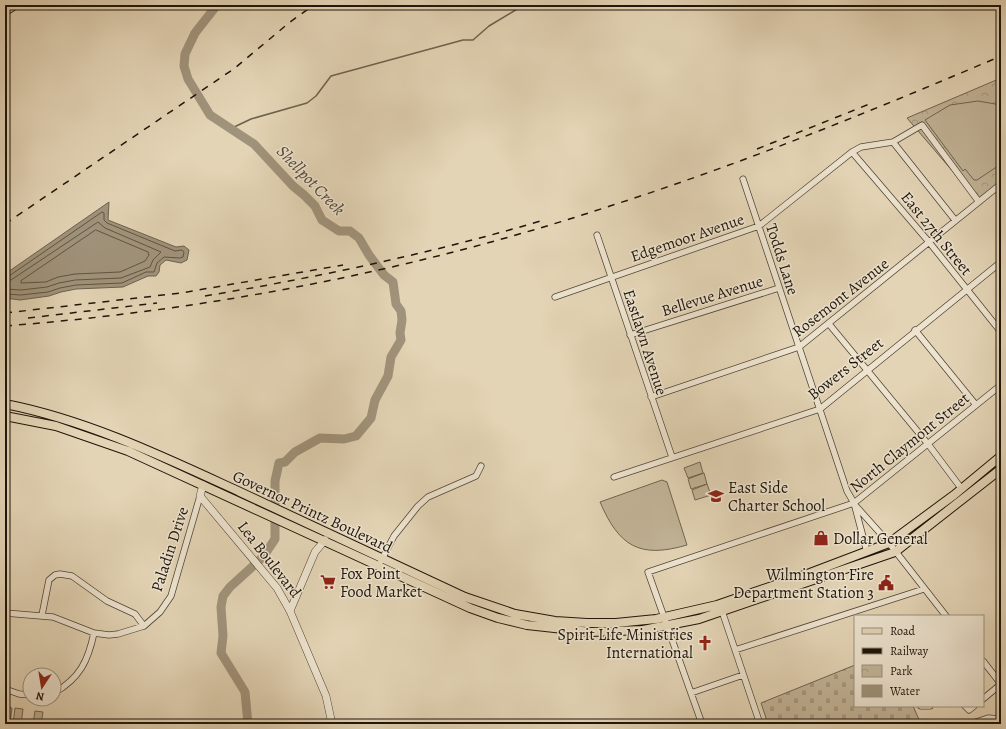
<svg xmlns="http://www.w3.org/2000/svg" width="1006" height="729" font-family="Alegreya,serif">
<defs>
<pattern id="cemetery-stones" width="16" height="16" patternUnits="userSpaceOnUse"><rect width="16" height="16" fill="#c2b498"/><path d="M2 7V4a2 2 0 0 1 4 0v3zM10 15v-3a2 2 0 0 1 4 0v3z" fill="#a69a82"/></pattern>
<pattern id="park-crowns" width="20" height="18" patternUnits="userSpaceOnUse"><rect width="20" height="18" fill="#c2b498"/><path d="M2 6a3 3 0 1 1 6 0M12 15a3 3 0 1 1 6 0" fill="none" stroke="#a69a82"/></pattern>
</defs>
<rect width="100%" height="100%" fill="#e3d4b5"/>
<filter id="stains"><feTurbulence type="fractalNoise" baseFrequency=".005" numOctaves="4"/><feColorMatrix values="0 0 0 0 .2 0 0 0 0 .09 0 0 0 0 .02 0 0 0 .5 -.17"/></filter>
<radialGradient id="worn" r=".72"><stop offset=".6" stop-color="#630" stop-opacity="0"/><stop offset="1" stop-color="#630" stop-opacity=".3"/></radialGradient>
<path fill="url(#cemetery-stones)" stroke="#706451" d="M855,665v41h58l8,18h-153l-7,-21z"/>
<path fill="url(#park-crowns)" stroke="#706451" d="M1001,78v106l-22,18 -72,-84z"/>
<path fill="#c2b498" stroke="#706451" d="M978,101l23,4v59l-24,16h-3l-9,-11 -2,2 -38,-51 25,-15z
M700,462l3,11 -15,5 -4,-10z
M704,473l3,11 -16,5 -3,-10z
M662,480l5,2 20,63c-48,14 -68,1 -87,-43z
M707,484l4,11 -16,5 -3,-10z
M5,707l7,1 -2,16h-5z
M15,708l8,1 -2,15h-8z
M35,711l8,1 -2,12h-8z"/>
<path fill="#a0937b" stroke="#6c614e" d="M109,202l-1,18 68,27 8,-1 5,4 -2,10 -6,3 -15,-3 -6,5 -1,7 -3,4h-8l-25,11 -47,2 -15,3 -12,4 -29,4 -15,-2v-24z"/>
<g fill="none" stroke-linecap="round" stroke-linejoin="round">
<path stroke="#5f5442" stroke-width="1" d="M96,230l52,22 1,3 -4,6 -25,11 -45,2 -17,3 -12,5 -25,1v-2z
M5,277l4,-1 93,-64 2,1v7l3,3 68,28 7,-1 2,2 -1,5 -3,1 -16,-1 -7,6 -3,9h-8l-24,11 -46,2 -16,3 -12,4 -27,3 -16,-1
M5,282l6,-2 87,-58 7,6 56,24 -8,8 -3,7 -29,11 -46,2 -16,3 -12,4 -26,3 -16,-1"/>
<path stroke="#6c614e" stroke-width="1.5" d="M232,128l19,-9 56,-16 9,-7 15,-20 132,-36h10l16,-14 35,-21"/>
<path stroke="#a0937b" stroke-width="9" d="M217,5l-22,28 -10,21 -1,12 4,13 22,36 44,29 39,42 11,9 11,11 7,14 17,11h11l9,7 10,17 15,20 9,7 3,22 5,7 1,9 -2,13 1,7 -10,17 -3,19 -13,24 -4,18 -15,18 -12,3 -24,-1 -25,14 -10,10 -6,1 -4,18v58l-12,18 -33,30 -7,9 -2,11 2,29 -2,17 24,39 3,32"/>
<defs>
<path id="minor" d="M893,142l62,78
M852,152l77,90 72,90
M743,179l104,312 7,12 13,49
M597,235l75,222
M555,297l204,-71 93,-74 9,-5 32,-5 29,-17 57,77
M829,324l99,120 33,44
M915,330l61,75
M630,335l149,-47
M651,397l148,-50 202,-163
M614,477l206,-68 181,-147
M855,505l34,38 57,73
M381,561l13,-25 24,-30 10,-9 48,-21 5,-10
M722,611l38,113
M5,613l48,4 41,16 15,2 9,-1 26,-8 16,-14 11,-16 29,-100
M42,615l7,-35 6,-5 5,-1 12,2 35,25 28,13 9,12
M735,650l189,-61
M983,661l18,23
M5,689l14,5 11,1
M54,693c26,-15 34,-32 40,-60
M691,693l52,-18
M983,699l18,-15
M921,706h9
M965,706l4,4 5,-4
M702,724l-54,-152 206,-69 147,-118
M970,724l18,-6 13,1"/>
<path id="tertiary" d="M203,485l-3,11 77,92 13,23 36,85 6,28
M290,611l25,-59 10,-12"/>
<path id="primary" d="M5,404c82,16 159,53 235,88 75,35 150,70 225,105l50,17 40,7 32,2h29l40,-4 61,-14 93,-32 79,-30 65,-48 47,-39
M5,416l51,10 72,25 342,157 28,10 29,7 64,7 52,-2 56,-11 196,-67 106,-83"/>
<path id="motorway" d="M5,10l8,-5"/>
</defs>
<use href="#minor" stroke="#4f4535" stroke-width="7"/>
<use href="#tertiary" stroke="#4f4535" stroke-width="8"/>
<use href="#primary" stroke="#1e150a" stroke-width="10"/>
<use href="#motorway" stroke="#1e150a" stroke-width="12"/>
<use href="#minor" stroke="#ede3cf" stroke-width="5.5"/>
<use href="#tertiary" stroke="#ede3cf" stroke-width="7"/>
<use href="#primary" stroke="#e3d4b5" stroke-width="8"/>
<use href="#motorway" stroke="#e3d4b5" stroke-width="10"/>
<path stroke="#1e150a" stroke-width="1.5" stroke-dasharray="7 7" stroke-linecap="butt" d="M757,149l115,-46
M5,224l230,-156 55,-46 24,-17
M205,296c114,-19 228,-43 339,-76
M5,313l176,-20 162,-28
M28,318l129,-15
M5,326c204,-16 408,-55 602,-119 134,-43 265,-96 394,-151"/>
</g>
<defs>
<symbol id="school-bare" viewBox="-9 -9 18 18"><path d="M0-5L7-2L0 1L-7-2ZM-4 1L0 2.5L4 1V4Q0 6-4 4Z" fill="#8f2418" stroke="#ede3cf" stroke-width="2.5" paint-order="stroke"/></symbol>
<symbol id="shop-bare" viewBox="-9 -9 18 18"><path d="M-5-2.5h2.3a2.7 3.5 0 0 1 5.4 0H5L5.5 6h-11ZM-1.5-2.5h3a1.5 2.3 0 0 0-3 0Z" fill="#8f2418" stroke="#ede3cf" stroke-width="2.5" paint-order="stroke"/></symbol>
<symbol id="supermarket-bare" viewBox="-9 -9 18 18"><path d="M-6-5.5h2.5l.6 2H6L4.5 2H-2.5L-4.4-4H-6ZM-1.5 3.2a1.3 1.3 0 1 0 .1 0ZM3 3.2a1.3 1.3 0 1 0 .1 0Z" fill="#8f2418" stroke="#ede3cf" stroke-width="2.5" paint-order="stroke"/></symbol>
<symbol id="civic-bare" viewBox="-9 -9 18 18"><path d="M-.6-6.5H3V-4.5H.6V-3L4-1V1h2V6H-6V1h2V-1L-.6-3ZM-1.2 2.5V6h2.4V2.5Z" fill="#8f2418" stroke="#ede3cf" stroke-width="2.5" paint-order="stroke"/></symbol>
<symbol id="church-bare" viewBox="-9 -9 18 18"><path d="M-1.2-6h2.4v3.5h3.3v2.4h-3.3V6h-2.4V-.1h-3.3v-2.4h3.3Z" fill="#8f2418" stroke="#ede3cf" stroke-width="2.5" paint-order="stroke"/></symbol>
</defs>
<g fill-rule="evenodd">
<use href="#school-bare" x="705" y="485" width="22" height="22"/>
<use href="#shop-bare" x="810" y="527" width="22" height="22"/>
<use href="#supermarket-bare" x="317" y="571" width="22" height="22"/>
<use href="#civic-bare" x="875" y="572" width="22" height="22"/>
<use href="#church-bare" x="694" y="632" width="22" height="22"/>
</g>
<g text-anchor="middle" stroke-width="3" stroke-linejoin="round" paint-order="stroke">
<g font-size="16" fill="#1e150a" stroke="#ede3cf">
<text transform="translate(937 233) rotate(51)" y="6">East 27th Street</text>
<text transform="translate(687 237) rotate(-19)" y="6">Edgemoor Avenue</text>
<text transform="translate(783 259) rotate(72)" y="6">Todds Lane</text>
<text transform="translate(712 295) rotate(-17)" y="6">Bellevue Avenue</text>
<text transform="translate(840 297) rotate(-38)" y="6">Rosemont Avenue</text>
<text transform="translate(646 342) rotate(72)" y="6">Eastlawn Avenue</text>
<text transform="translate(845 368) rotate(-38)" y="6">Bowers Street</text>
<text transform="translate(909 442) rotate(-39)" y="6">North Claymont Street</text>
<text transform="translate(313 511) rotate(25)" y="6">Governor Printz Boulevard</text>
<text transform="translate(169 549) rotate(-72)" y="6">Paladin Drive</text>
<text transform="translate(270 559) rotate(52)" y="6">Lea Boulevard</text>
</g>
<g font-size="16" fill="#1e150a" stroke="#ede3cf" text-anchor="start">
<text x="728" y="493">East Side<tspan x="728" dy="18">Charter School</tspan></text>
<text x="833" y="544">Dollar General</text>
<text x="340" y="579">Fox Point<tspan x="340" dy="18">Food Market</tspan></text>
<text x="874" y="580" text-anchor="end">Wilmington Fire<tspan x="874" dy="18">Department Station 3</tspan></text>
<text x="693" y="640" text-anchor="end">Spirit Life Ministries<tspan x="693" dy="18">International</tspan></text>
</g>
<g font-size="17" font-style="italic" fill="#524737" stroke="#ede3cf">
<text transform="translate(311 180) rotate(46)" y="6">Shellpot Creek</text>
</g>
</g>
<rect width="1006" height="729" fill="none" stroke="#e3d4b5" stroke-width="20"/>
<rect x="6" y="6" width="994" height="717" fill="none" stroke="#1e150a" stroke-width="2"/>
<rect x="10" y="10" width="986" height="709" fill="none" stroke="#1e150a"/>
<rect x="854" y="615" width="130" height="92" fill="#ede3cf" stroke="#9a9180"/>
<rect x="862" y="628" width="20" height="6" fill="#e3d4b5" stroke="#9a9180"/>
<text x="890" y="635" font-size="12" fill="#1e150a">Road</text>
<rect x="862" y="648" width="20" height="6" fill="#1e150a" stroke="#9a9180"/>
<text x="890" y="655" font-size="12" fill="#1e150a">Railway</text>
<rect x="862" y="665" width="20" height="12" fill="url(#park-crowns)" stroke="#9a9180"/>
<text x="890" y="675" font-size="12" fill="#1e150a">Park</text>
<rect x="862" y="685" width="20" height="12" fill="#a0937b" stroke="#9a9180"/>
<text x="890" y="695" font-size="12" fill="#1e150a">Water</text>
<g transform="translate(42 687) rotate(192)"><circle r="19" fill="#ede3cf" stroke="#9a9180"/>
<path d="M0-3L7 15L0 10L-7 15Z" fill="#8f2418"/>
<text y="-6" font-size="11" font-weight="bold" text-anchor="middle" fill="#1e150a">N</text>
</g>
<rect width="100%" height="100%" filter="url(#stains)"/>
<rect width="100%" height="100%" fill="url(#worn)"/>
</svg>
